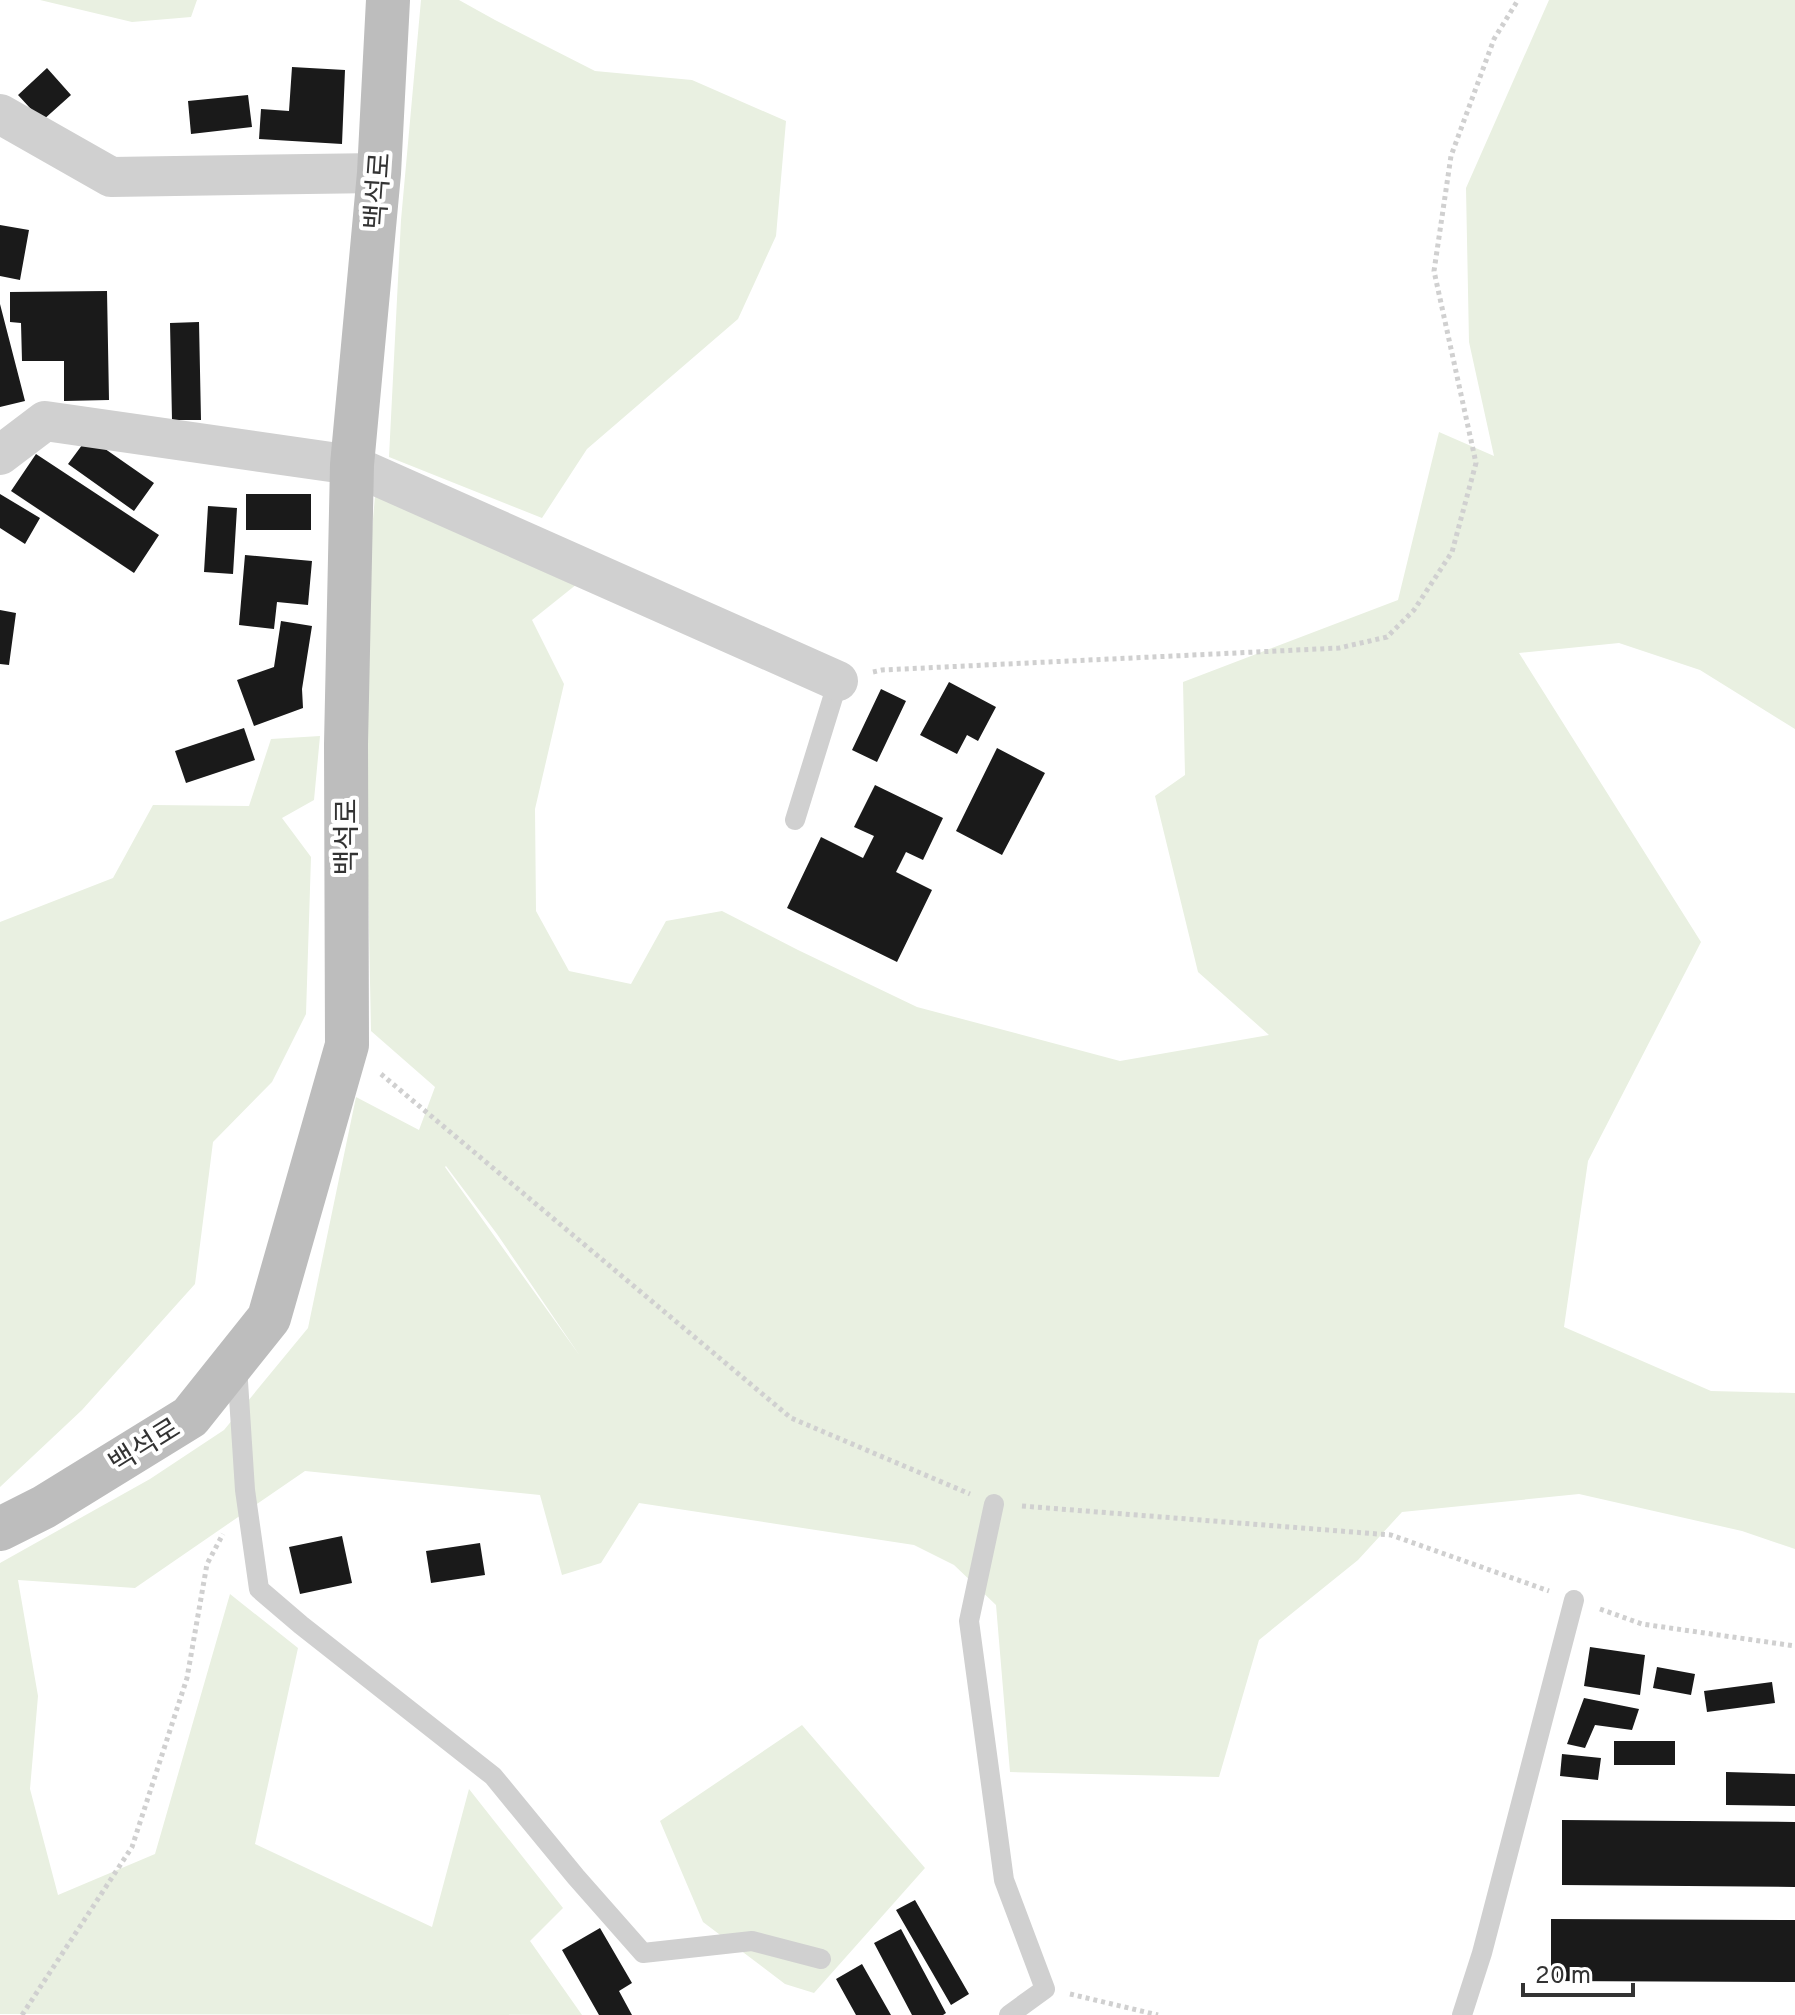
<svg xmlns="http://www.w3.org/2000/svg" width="1795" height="2015" font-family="Overpass,'Noto Sans KR',sans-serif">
<rect width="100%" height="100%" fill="#fff"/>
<path fill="#e9f0e1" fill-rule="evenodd" d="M40,0h157l-6,17 -59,5z
M421,0h38l36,20 100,51 97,9 94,41 -10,115 -38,83 -151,130 -45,69 -153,-61 12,-237z
M1549,0h246v729l-95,-59 -81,-27 -100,10 182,289 -113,219 -24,166 147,64 84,2v156l-53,-18 -163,-37 -177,18 -44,48 -99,80 -40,137 -209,-5 -14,-167 -42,-40 -40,-20 -275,-42 -38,60 -39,12 -22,-80 -235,-24 -170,117 -117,-8 20,116 -8,93 28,106 97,-41 75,-260 68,54 -43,196 177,83 37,-138 94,119 -33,33 52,74 -582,-1v-451l150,-84 74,-49 84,-102 48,-231 63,33 16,-43 -64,-56 -5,-251 -7,-99 16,-185 202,88 -45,36 32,64 -29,125 1,102 33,60 62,13 35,-63 56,-10 76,39 119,57 203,54 149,-26 -71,-63 -43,-176 30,-21 -2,-93 215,-82 41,-168 55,24 -25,-114 -3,-154zM446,1166l51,68 83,122 -135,-189z
M320,736l-6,64 -32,18 29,39 -5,157 -34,68 -59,60 -18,142 -113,126 -82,77v-565l113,-44 40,-73 96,1 22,-67z
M802,1725l123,143 -111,125 -29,-9 -82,-62 -43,-101z"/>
<path fill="#1a1a1a" d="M292,67l53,3 -3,74 -83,-5 2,-30 28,2z
M47,68l24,27 -29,26 -24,-26z
M248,95l4,32 -61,7 -3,-33z
M0,225l29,5 -9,50 -20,-4z
M107,291l2,109 -45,1v-40h-42l-1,-38 -11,-1v-30z
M0,304l25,97 -25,6z
M199,322l2,98h-29l-2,-97z
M88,437l66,46 -20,28 -66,-47z
M36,454l123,81 -25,38 -123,-82z
M0,494l40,24 -15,26 -25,-16z
M246,494h65v36h-65z
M208,506l29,2 -4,66 -29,-2z
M245,555l67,6 -4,44 -31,-3 -3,27 -35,-4z
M0,610l16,3 -7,52 -9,-1z
M281,621l31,5 -10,63 1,19 -49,18 -17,-46 37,-13z
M949,682l47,25 -18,34 -11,-6 -10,19 -37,-19z
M881,689l25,12 -29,61 -25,-12z
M244,728l11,32 -69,23 -11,-32z
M997,748l48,25 -43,82 -46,-24z
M875,785l68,33 -20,42 -17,-8 -10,20 36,18 -35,72 -110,-54 34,-71 42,21 11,-22 -20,-9z
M342,1536l10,47 -52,11 -11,-47z
M480,1543l5,32 -54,8 -5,-32z
M1590,1647l55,8 -5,40 -56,-9z
M1657,1667l38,7 -4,21 -38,-7z
M1772,1682l3,21 -68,9 -3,-21z
M1584,1698l55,11 -7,21 -37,-5 -10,23 -18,-4z
M1614,1741h61v24h-61z
M1562,1754l39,4 -3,22 -38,-4z
M1726,1772l69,2v32l-69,-1z
M1562,1820l233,2v65l-233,-2z
M915,1900l54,94 -18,11 -55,-95z
M1551,1919l244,1v62l-244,-1z
M600,1928l32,55 -13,8 13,24h-33l-37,-65z
M901,1929l45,84 -3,2h-31l-38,-72z
M862,1964l29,51h-35l-20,-36z"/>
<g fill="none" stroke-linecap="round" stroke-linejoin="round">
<path stroke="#d0d0d0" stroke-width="5" stroke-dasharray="4 4" stroke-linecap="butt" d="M873,672l9,-2 457,-22 48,-11 27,-27 38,-58 24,-89 -42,-192 17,-115 43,-117 24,-39
M381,1074l410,344 179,76
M1022,1506l369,29 158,56
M1600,1609l42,15 153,22
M1070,1994l88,21
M22,2015l110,-168 55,-169 20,-114 16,-30"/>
<path stroke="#d0d0d0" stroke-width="20" d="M795,820l43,-139
M237,1366l8,124 14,99 42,36 192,151 83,101 67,76 109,-12 69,18
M994,1504l-25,117 35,259 41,109 -36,26
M1462,2015l20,-62 92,-353"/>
<path stroke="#d0d0d0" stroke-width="40" d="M0,114l111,63 268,-4
M0,455l45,-34 307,44 486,216"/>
<path stroke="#bdbdbd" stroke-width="44" d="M0,1529l44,-22 146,-90 79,-99 78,-273 -1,-301 6,-279 27,-292 9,-173"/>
</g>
<g text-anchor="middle" stroke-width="8" stroke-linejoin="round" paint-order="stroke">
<g font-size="28" fill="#333" stroke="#fff">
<text transform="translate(377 191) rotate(-86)" y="10">백석로</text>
<text transform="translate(346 837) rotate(-90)" y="10">백석로</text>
<text transform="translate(144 1445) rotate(-32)" y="10">백석로</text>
</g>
</g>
<path d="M1523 1983v12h110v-12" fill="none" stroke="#333333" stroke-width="4"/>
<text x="1535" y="1983" font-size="24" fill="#333333" stroke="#ffffff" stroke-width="6" paint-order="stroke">20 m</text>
</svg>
